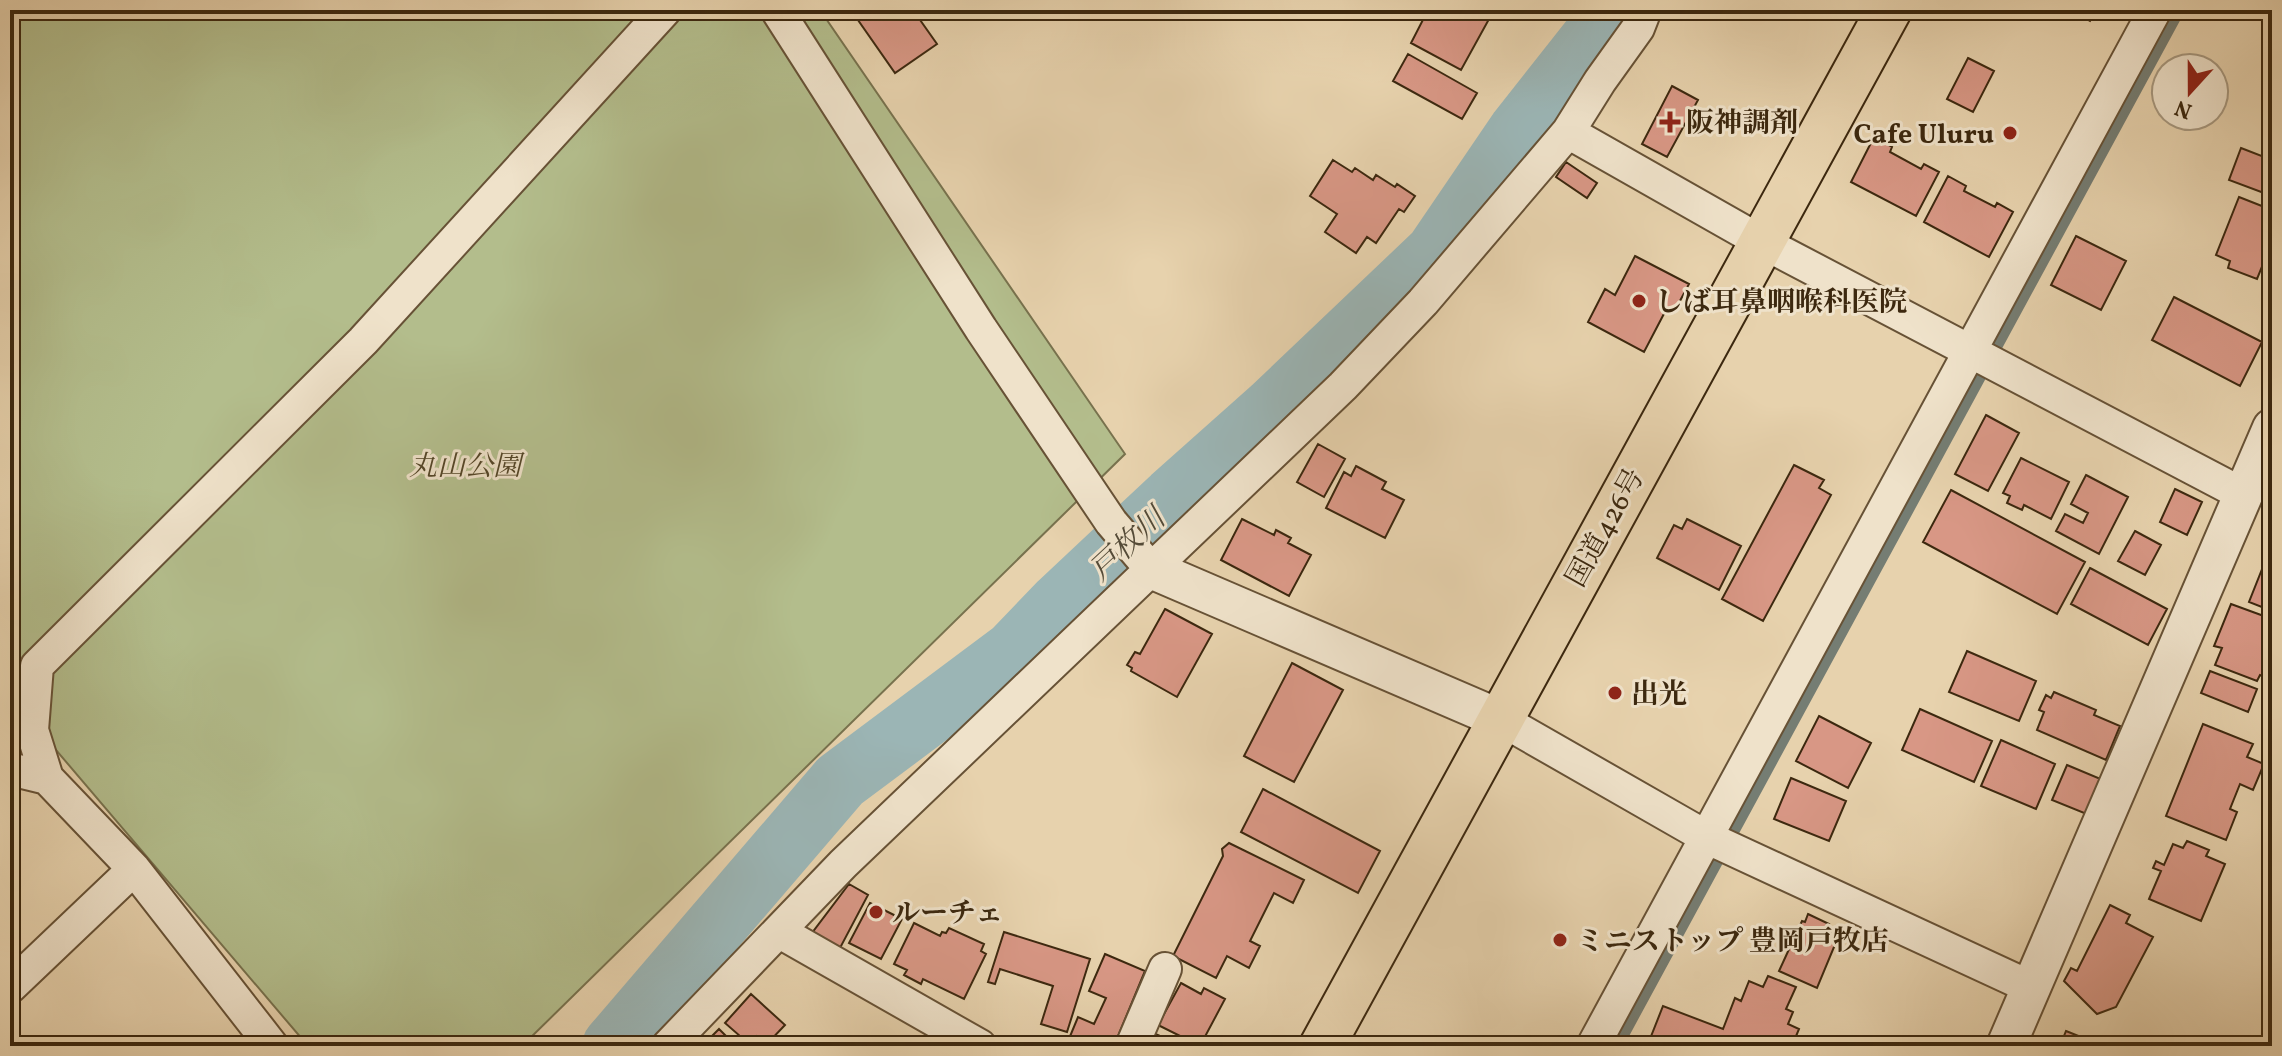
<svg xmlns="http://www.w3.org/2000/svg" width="2282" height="1056" font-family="Vollkorn,'Noto Serif JP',serif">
<rect width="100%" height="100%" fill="#e7d2ad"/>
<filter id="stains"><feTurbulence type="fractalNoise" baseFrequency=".0025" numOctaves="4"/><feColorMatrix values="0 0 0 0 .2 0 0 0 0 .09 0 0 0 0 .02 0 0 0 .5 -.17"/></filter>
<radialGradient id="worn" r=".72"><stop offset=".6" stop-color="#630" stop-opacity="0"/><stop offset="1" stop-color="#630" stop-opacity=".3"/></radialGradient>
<path fill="#b3bd8c" stroke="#78724e" stroke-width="2" d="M10,10h810l305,444 -603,592h-214l-292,-343 -6,-1z"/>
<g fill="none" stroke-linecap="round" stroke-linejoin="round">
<path stroke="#757d73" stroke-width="10" d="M1618,1046l562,-1036"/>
<path stroke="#9bb5b5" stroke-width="62" d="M613,1046l227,-265 174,-130 46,-48 112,-105 100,-89 164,-156 83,-122 86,-109 4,-12"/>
</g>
<path fill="#d89785" stroke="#3c280f" stroke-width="2" d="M851,10h62l24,34 -42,29z
M1428,10h66l-33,60 -50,-27z
M2070,10h26l-6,11z
M1408,54l69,39 -15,26 -69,-38z
M1968,58l26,13 -21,41 -26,-13z
M1672,86l26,14 -31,57 -25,-13z
M1874,137l18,10 -2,5 31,17 3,-5 15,8 -23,44 -65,-34z
M2241,148l26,10 -2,6 7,3v29l-43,-16z
M1333,160l19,12 3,-4 18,12 3,-5 19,12 2,-3 18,12 -11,16 -5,-3 -23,34 -9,-6 -11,16 -31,-21 12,-18 -27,-18z
M1566,162l31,21 -10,15 -31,-21z
M1948,176l18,10 -2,5 31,16 2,-4 16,9 -24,45 -65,-35z
M2239,197l33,13v32l-15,37 -29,-11 2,-7 -14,-6z
M2076,236l50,25 -25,49 -50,-25z
M1635,256l54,28 -15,28 -7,-4 -23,44 -56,-30 17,-33 10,6z
M2174,297l88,45 -22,44 -88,-46z
M1986,415l33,18 -31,58 -33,-17z
M1318,444l27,15 -21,38 -27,-15z
M2021,458l48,24 -18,37 -27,-14 -2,5 -15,-7 3,-7 -7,-3z
M1794,465l30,15 -5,8 12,7 -68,126 -41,-22z
M1356,466l30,16 -4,7 22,11 -19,38 -59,-30 18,-36 7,4z
M2086,475l42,22 -29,57 -43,-23 9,-17 18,9 5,-10 -17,-9z
M2175,489l27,13 -15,33 -27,-13z
M1951,490l134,72 -28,52 -134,-72z
M1242,519l32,16 2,-5 15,8 -3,5 23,12 -22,41 -68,-36z
M1687,519l54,27 -22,44 -62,-32 17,-33 8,4z
M2135,531l26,14 -16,30 -27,-14z
M2272,544v67l-23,-9z
M2090,568l77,41 -19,36 -77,-41z
M2231,604l41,15v27l-3,7 3,1v26l-12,-5 -3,6 -42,-16 7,-17 -8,-2z
M1165,609l47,25 -35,63 -46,-26 1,-3 -5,-3 8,-13 5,2z
M1967,651l69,30 -17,40 -70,-29z
M1292,663l51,27 -49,92 -50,-26z
M2210,671l47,18 -9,23 -47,-19z
M2054,692l42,18 -2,5 26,11 -14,34 -69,-30 7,-18 -5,-2 7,-15 5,3z
M1920,709l72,32 -18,41 -72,-32z
M1819,716l52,27 -23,45 -52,-27z
M2203,724l50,20 -6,13 17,7 -11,26 -13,-6 -10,25 7,3 -11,28 -60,-24z
M2001,740l54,24 -19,45 -55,-23z
M2067,765l36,15 -14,35 -37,-15z
M1791,778l55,23 -17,40 -55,-22z
M1263,789l117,62 -22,42 -117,-61z
M2187,841l22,9 -3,6 19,8 -24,57 -52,-22 12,-28 -8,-3 3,-7 8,4 9,-21 10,4z
M1229,843l75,37 -11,23 -19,-10 -24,48 10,5 -11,22 -22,-12 -11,22 -43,-22 50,-100 -1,-7z
M849,884l19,11 -28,53 -28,-15z
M870,903l32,16 -21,40 -32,-16z
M2110,905l20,10 -4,8 27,14 -37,70 -19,7 -33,-33 7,-13 6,3z
M1808,914l21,10 -3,6 13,5 -22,53 -38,-17 23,-50 3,1z
M914,923l26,13 2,-4 4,1 3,-5 35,16 -3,7 5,3 -22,45 -41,-20 -2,5 -17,-9 3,-5 -13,-6z
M1004,932l86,27 -23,73 -26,-8 12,-38 -53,-17 -5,15 -7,-2z
M1105,954l40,17 -31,75h-48l12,-29 16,7 12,-26 -17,-7z
M1768,976l28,11 -10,22 7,3 -5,12 11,5 -7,17 -144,-2 15,-38 60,23 12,-31 6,3 8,-20 14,6z
M1181,983l20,11 3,-6 21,11 -25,47 -42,-21z
M751,994l34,31 -18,19 -10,-8 -8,8 -24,-21z
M719,1029l17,17h-34z
M2066,1031l30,12 1,3h-37z
M1153,1033l30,13h-36z"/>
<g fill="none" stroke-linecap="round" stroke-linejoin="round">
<defs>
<path id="minor" d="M777,10l204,319 130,193 40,47
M1568,132l192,109 484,254
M1500,719l208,119 322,149
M10,769l37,9 87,91 138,177
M47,778l-15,-48 5,-64 326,-325 302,-331
M780,932l200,114
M10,987l124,-118
M668,1046l175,-182 500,-478 80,-84 145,-170 32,-51 38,-53 7,-18
M1132,1046l33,-77
M1593,1046l562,-1036"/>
<path id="tertiary" d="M1151,569l349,150
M2006,1046l266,-618"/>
<path id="trunk" d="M1322,1046l567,-1036"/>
</defs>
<use href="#minor" stroke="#675236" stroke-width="36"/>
<use href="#tertiary" stroke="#675236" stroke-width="42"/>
<use href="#trunk" stroke="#3c280f" stroke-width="48"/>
<use href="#minor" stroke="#efe2ca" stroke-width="32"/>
<use href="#tertiary" stroke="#efe2ca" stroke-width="38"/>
<use href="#trunk" stroke="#e7d2ad" stroke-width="44"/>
</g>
<g fill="#8f2418" stroke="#efe2ca" stroke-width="3">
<path d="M1666 110h8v8h8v8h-8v8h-8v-8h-8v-8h8z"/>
<circle cx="2010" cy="133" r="8"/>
<circle cx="1639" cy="301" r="8"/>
<circle cx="1615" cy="693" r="8"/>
<circle cx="876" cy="912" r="8"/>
<circle cx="1560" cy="940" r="8"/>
</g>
<g text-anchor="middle" stroke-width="6" stroke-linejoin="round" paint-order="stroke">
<g font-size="28" font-weight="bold" fill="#3c280f" stroke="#efe2ca" text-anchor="start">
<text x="1686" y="132">阪神調剤</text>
<text x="1994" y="143" text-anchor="end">Cafe Uluru</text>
<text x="1655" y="311">しば耳鼻咽喉科医院</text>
<text x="1631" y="703">出光</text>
<text x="892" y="922">ルーチェ</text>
<text x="1576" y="950">ミニストップ 豊岡戸牧店</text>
</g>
<g font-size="28" font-style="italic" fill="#544628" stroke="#efe2ca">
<text x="465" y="475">丸山公園</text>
</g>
<g font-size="28" fill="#3c280f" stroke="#efe2ca">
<text transform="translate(1604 527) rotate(-61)" y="10">国道426号</text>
</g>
<g font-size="30" font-style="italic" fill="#544b38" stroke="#efe2ca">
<text transform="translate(1127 544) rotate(-43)" y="10">戸枚川</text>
</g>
</g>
<rect width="2282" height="1056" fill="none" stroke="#e7d2ad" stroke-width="40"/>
<rect x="12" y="12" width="2258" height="1032" fill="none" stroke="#3c280f" stroke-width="4"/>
<rect x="20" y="20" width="2242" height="1016" fill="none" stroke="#3c280f" stroke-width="2"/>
<g transform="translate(2190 92) rotate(201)"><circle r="38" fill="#efe2ca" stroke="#a7987f" stroke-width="2"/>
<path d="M0-6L14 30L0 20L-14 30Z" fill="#8f2418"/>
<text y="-12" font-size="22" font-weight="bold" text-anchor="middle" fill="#3c280f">N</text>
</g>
<rect width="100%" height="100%" filter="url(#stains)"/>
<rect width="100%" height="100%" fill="url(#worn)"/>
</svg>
